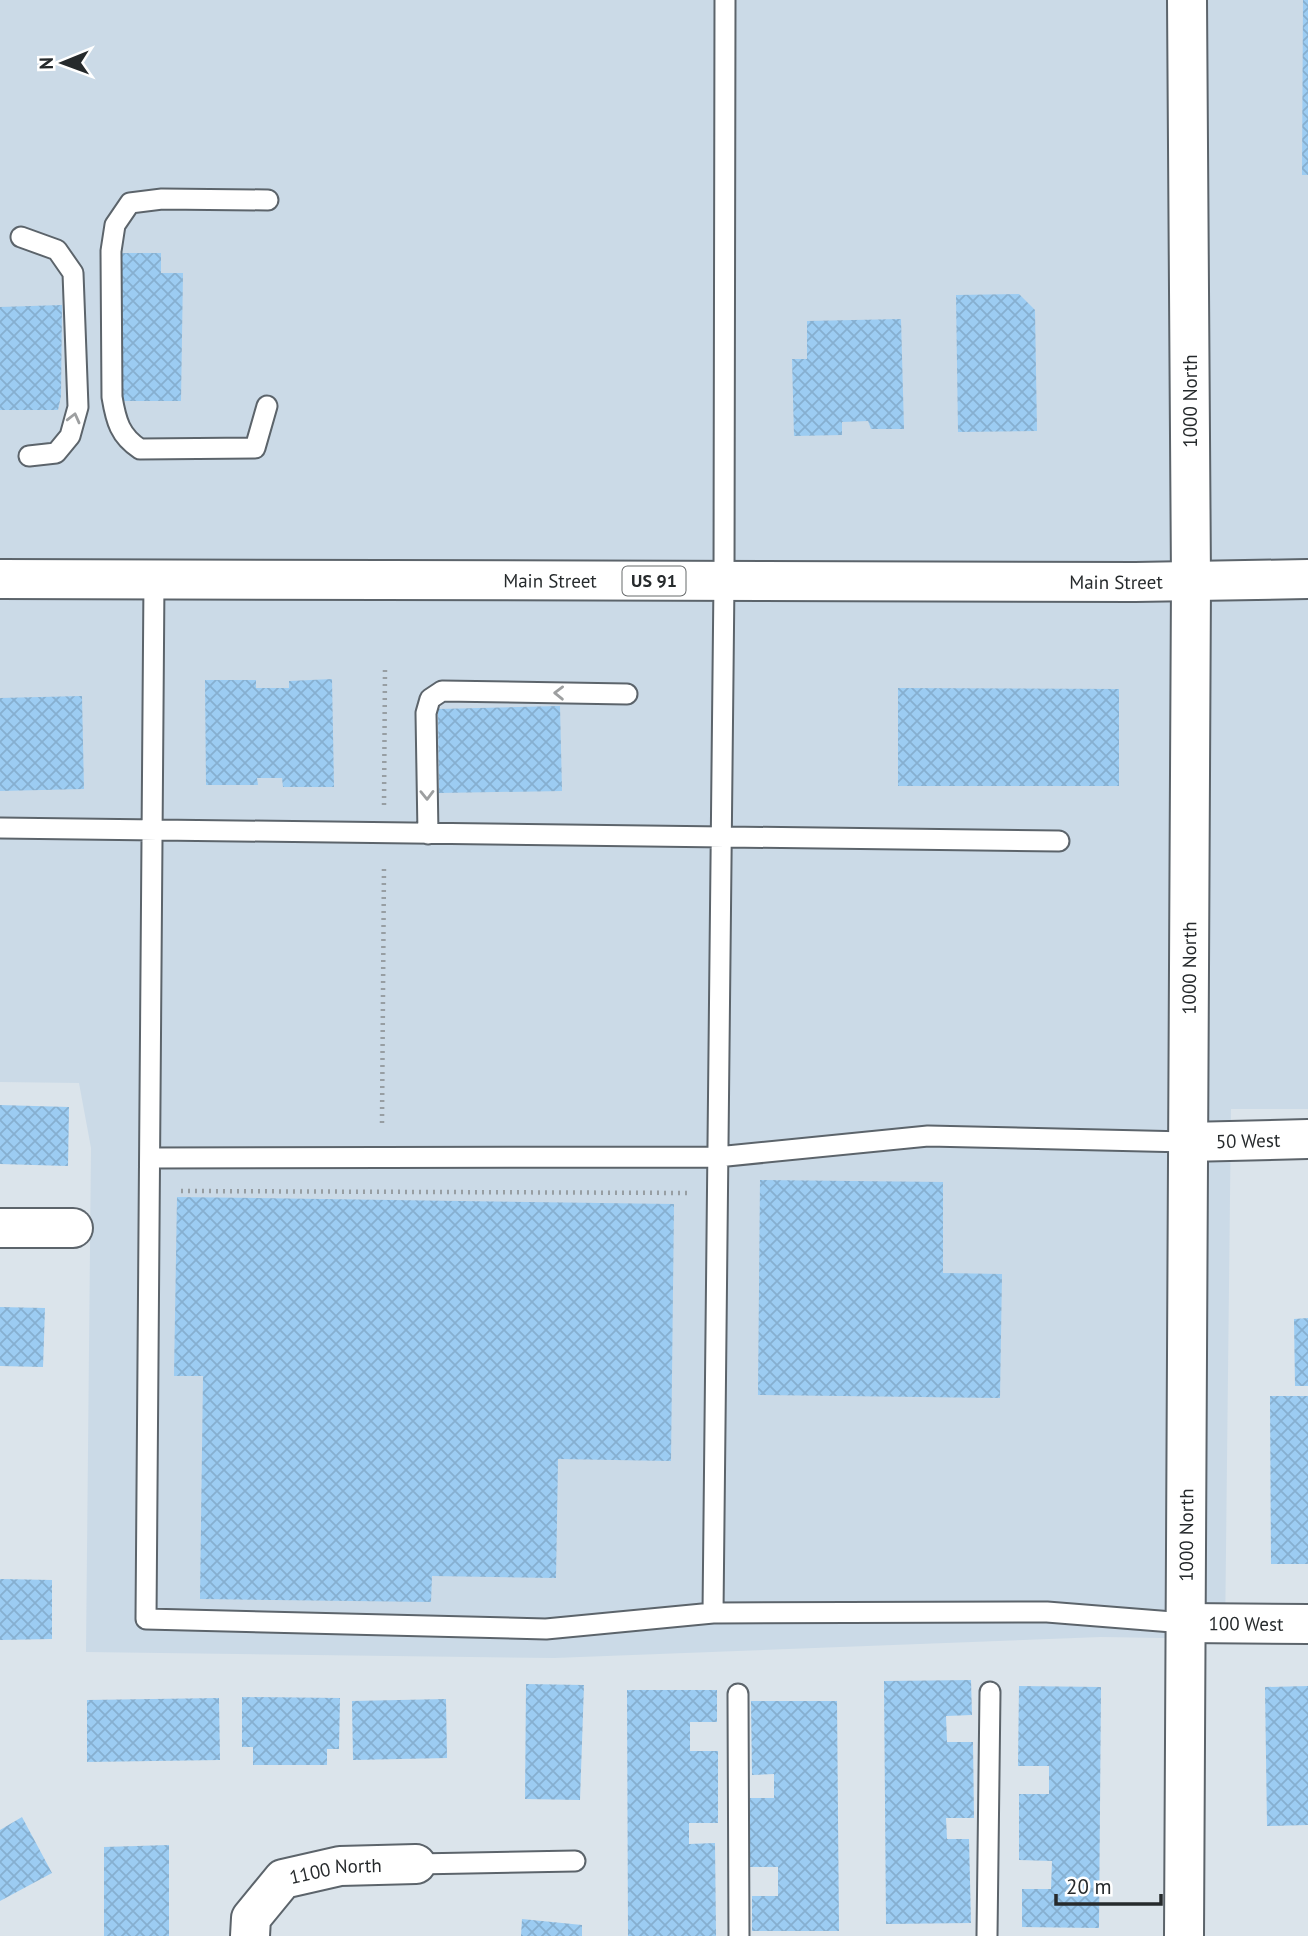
<svg xmlns="http://www.w3.org/2000/svg" width="1308" height="1936" font-family="'PT Sans',sans-serif">
<defs>
<pattern id="building-cross-hatch" width="8" height="8" patternUnits="userSpaceOnUse" patternTransform="scale(1.75)"><rect width="8" height="8" fill="#9cccf2"/><path d="M0 0l8 8M0 8l8-8" fill="none" stroke="#86afd0"/></pattern>
</defs>
<rect width="100%" height="100%" fill="#dbe4eb"/>
<path fill="#cbdae7" d="M0,0h1308v1109h-77l-6,530 -124,-2 -547,21 -468,-6 5,-504 -12,-65 -79,-1z"/>
<path fill="url(#building-cross-hatch)" d="M1303,0h5v175h-6z
M119,253h42v20h22l-2,128h-63z
M1019,294l16,16 2,121 -79,1 -2,-137z
M62,305l-1,91 -3,14h-58v-103z
M901,319l3,110h-33l-3,-8 -26,1v13l-48,1 -2,-77h15v-38z
M332,679l2,108h-51l-1,-9h-25l1,7h-52l-1,-105h51v8h33v-7z
M898,688l221,1v97h-221z
M82,696l2,93 -84,2v-93z
M560,706l2,85 -123,2 -1,-84z
M0,1105l69,2 -1,59 -68,-2z
M760,1180l183,2v91l59,1 -2,124 -242,-3z
M177,1197l497,7 -3,257 -113,-2 -2,119 -124,-2 -1,26 -231,-3 3,-223h-29z
M0,1307l45,1 -2,59 -43,-1z
M1308,1318v68h-13l-1,-67z
M1270,1396h38v168h-37z
M0,1579l52,1v59l-52,1z
M971,1680l1,35 -26,1 1,26h26l1,76h-28l1,21h22l2,84 -85,1 -2,-243z
M526,1684l58,1 -4,115 -55,-1z
M1019,1686l82,1 -2,241 -77,-1v-38h29l1,-28 -33,-1v-66h30v-28h-31z
M1308,1686v139l-41,1 -2,-139z
M627,1690h90v32h-27v29h28v72h-29v21l26,-1 1,93h-88z
M242,1697l98,1 -1,51h-12v16h-74v-18h-11z
M219,1698l1,62 -133,2v-62z
M446,1699l1,59 -94,2 -1,-59z
M751,1701h86l2,230h-87v-35h26v-29h-28v-69h24v-24l-22,1z
M22,1817l30,56 -52,28v-71z
M169,1845v91h-65v-89z
M522,1919l60,6v11h-61z"/>
<g fill="none" stroke-linecap="round" stroke-linejoin="round">
<defs>
<path id="lane" d="M21,237l36,13 16,23 5,134 -8,29 -14,17 -27,3
M267,406l-12,42 -115,1c-20,-13 -24,-28 -28,-52l-1,-146 4,-26 15,-22 32,-4 106,1
M154,580l-8,1039 400,10 167,-16 334,-1 138,11
M0,828l1059,13
M428,834l-2,-121 4,-14 12,-8 185,3
M150,1158l567,-1 211,-21 259,6
M713,1613l11,-1032 1,-581
M738,1694l1,242
M416,1864l159,-3
M987,1936l3,-244"/>
<g id="street">
<path id="s1" d="M1187,1142l121,-3"/>
<path d="M0,1228h73"/>
<path id="s2" d="M1185,1623l123,1"/>
<path id="s3" d="M250,1936l1,-18 32,-39 57,-13 76,-2"/>
</g>
<g id="secondary">
<path id="s4" d="M1184,1936l7,-1355 -4,-581"/>
</g>
<g id="primary">
<path id="s5" d="M0,579l1135,3 173,-3"/>
</g>
</defs>
<use href="#lane" stroke="#5c646b" stroke-width="23"/>
<use href="#street" stroke="#5c646b" stroke-width="42"/>
<use href="#secondary" stroke="#5c646b" stroke-width="42"/>
<use href="#primary" stroke="#5c646b" stroke-width="42"/>
<path stroke="#979ea3" stroke-width="4.5" stroke-dasharray="2 5" stroke-linecap="butt" d="M384,805l1,-136
M382,1123l2,-258
M181,1191l510,2"/>
<use href="#lane" stroke="#fff" stroke-width="19"/>
<use href="#street" stroke="#fff" stroke-width="38"/>
<use href="#secondary" stroke="#fff" stroke-width="38"/>
<use href="#primary" stroke="#fff" stroke-width="38"/>
</g>
<defs><path id="oneway-chevron" d="M-2-3.5L2.5 0L-2 3.5" fill="none" stroke-width="1.6" stroke-linecap="round" stroke-linejoin="round" transform="scale(1.75)"/></defs>
<g stroke="#9d9fa0">
<use href="#oneway-chevron" transform="translate(74 418) rotate(-76)"/>
<use href="#oneway-chevron" transform="translate(559 693) rotate(-179)"/>
<use href="#oneway-chevron" transform="translate(427 795) rotate(89)"/>
</g>
<g text-anchor="middle" stroke-width="5" stroke-linejoin="round" paint-order="stroke">
<rect fill="#fff" stroke="#676a6b" stroke-width="2" x="622.5" y="566.5" width="63" height="29" rx="5"/>
<g font-size="18" font-weight="bold" fill="#262a2c">
<text x="654" y="587">US 91</text>
</g>
<g font-size="19" fill="#262a2c" stroke="#fff">
<text transform="translate(1190 401) rotate(-90)" y="7">1000 North</text>
<text dy="7" stroke="none"><textPath href="#s5" startOffset="550">Main Street</textPath></text>
<text dy="7" stroke="none"><textPath href="#s5" startOffset="1116">Main Street</textPath></text>
<text dy="7" stroke="none"><textPath href="#s4" startOffset="968">1000 North</textPath></text>
<text dy="7" stroke="none"><textPath href="#s1" startOffset="61">50 West</textPath></text>
<text dy="7" stroke="none"><textPath href="#s4" startOffset="401">1000 North</textPath></text>
<text dy="7" stroke="none"><textPath href="#s2" startOffset="61">100 West</textPath></text>
<text dy="7" stroke="none"><textPath href="#s3" startOffset="122">1100 North</textPath></text>
</g>
</g>
<g transform="translate(63 63) rotate(269)" stroke="#ffffff" stroke-width="5" paint-order="stroke">
<path d="M0-5L12 26L0 18L-12 26Z" fill="#262a2c"/>
<text y="-10" font-size="19" font-weight="bold" text-anchor="middle" fill="#262a2c">N</text>
</g>
<path d="M1056 1894v10h105v-10" fill="none" stroke="#262a2c" stroke-width="3.5"/>
<text x="1066" y="1894" font-size="21" fill="#262a2c" stroke="#ffffff" stroke-width="5" paint-order="stroke">20 m</text>
</svg>
